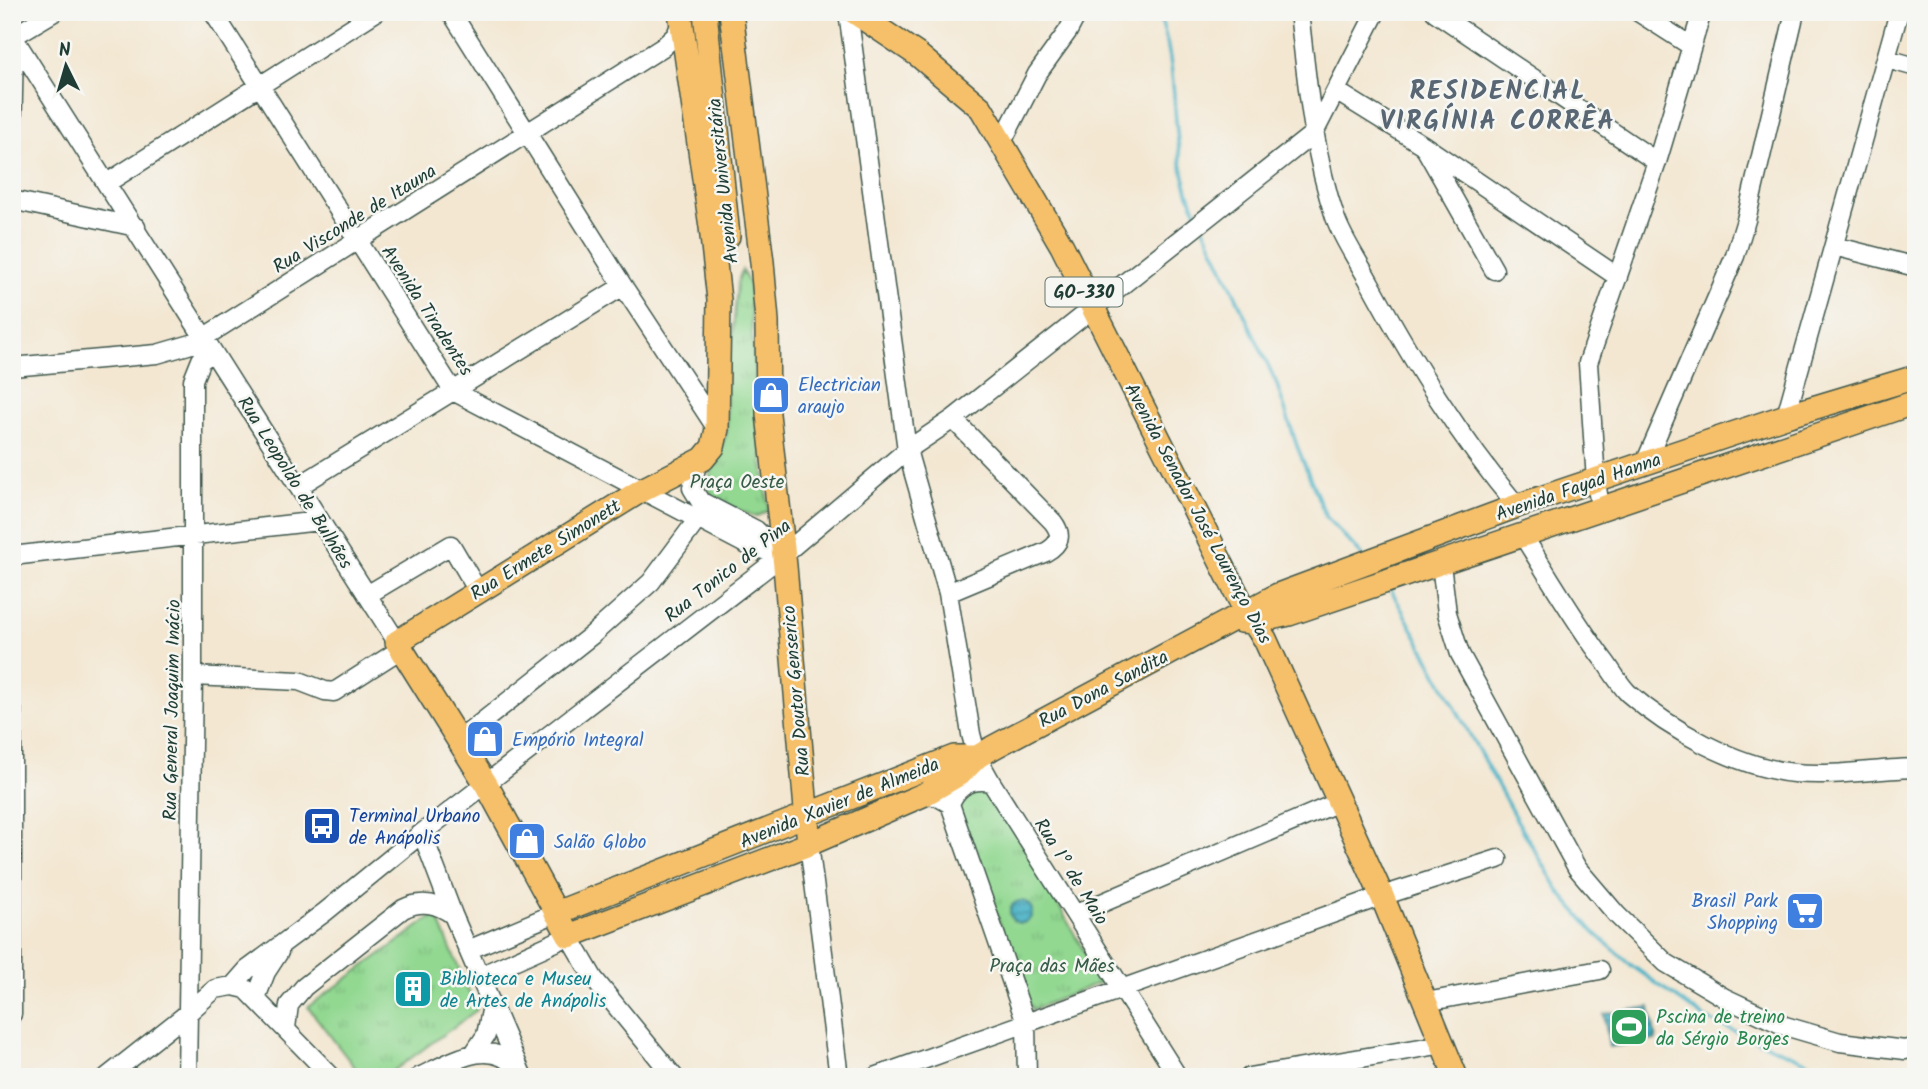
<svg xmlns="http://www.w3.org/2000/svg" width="1928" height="1089" font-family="Kalam,sans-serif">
<defs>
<pattern id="grass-tufts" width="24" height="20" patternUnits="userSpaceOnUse" patternTransform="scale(1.75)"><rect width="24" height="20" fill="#92d891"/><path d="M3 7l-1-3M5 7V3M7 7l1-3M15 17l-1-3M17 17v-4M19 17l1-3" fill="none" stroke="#7dba7e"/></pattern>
<pattern id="water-rules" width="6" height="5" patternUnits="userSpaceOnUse" patternTransform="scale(1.75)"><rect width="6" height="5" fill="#48b2c6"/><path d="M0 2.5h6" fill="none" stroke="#3b92a2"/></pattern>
</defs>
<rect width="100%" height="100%" fill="#f6f6f2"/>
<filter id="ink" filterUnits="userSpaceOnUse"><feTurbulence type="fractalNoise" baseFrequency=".0143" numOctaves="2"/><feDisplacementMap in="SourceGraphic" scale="14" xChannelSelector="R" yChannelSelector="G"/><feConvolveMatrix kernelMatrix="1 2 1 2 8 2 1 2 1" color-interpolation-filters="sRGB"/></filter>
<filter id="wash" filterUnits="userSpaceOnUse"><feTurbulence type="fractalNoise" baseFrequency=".00686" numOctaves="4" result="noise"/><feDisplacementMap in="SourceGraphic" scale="28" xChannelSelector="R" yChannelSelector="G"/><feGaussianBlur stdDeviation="1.57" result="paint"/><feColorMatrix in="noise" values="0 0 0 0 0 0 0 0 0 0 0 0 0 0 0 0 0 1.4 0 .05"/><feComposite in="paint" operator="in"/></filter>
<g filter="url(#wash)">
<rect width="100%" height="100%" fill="#f3e7d2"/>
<path fill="url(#grass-tufts)" stroke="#588a62" stroke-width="2" d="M742,270l7,14 8,134 12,92 -13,7 -43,-18 -6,-16 20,-50 -1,-75 6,-15 5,-59z
M977,791l15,2 56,93 53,96 -69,28 -76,-206 7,-12z
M436,914l41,96 -92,67h-23l-54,-70z"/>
<path fill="url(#water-rules)" stroke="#34787d" stroke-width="2" d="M1010 912a11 11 0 1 1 22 0a11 11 0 1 1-22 0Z
M1650,1007l6,33 -47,7 -5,-33z"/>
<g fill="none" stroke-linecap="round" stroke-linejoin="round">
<path stroke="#48b2c6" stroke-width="3.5" d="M1158,12c26,66 7,140 41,206
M1204,228l72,154 21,64 29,71 36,38
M1390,588l125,229 46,77 34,39 36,32 75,54 107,45 53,12 16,1
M1912,1077l4,-1"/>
</g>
</g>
<g filter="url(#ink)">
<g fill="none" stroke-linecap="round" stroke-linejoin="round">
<defs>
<path id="minor" d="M213,12l240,379 296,155 34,9
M451,12l172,274 94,143
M848,12l59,438 41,143 23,141 6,23 14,25 187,295
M1299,12c8,69 14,140 36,205 8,23 24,45 35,66 43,79 89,154 147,223
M1435,12l222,150
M1638,12l53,34
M12,35l385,607
M12,37l42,-25
M1887,59l29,8
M1336,91l87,54 195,132
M1002,142l35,-68 31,-43 10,-19
M12,146l2,-108
M1425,148l69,122
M107,183l269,-171
M12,200l124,27
M1834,246l82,21
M12,367l145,-13 38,-11 468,-296 13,-12 6,-15
M1786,416l113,-404
M697,462l-5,26 8,13 56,29 25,23
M1645,463l90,-207 11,-36 49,-208
M299,486l324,-200
M1600,507l-4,-26 -8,-118 69,-201 45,-150
M1522,534c27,43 53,88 84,129 7,10 14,22 22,30 42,37 109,74 166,80 41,4 81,-4 122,-5
M12,556l307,-35
M1441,564l6,49 13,41 117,214 40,47 49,48 59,35 60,28 55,16 65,8 11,-3
M948,593l98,-41c14,-8 17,-17 7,-30l-100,-103
M367,595l84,-50 27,46
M193,676l106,5 26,10 9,1 67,-43
M12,709v305
M458,741l134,-106 59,-53 47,-63
M925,794l13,3 12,7 76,219 1,54
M950,804c7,-18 21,-26 41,-22
M422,833l31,82 70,162
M809,844l30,233
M1076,914l263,-112
M468,950l88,-37
M480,976l89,-40 25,43 80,98
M233,986l14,-16 78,-58 97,-79 361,-278 124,-105 46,-31 361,-286 62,-121
M256,998l10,-26 13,-20
M1426,1002l174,-32
M286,1028l3,-23 15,-18 99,-78c18,-9 34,-6 50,6
M474,1053l12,-18 6,-29
M107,1077l81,-64 27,-24 18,-3 13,3 86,88
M187,1077l6,-401v-296l8,-20 11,-10
M419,1077c31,-14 70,-41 98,-9
M875,1077l507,-181 116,-37
M1249,1077l195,-33"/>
<path id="major" d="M680,12l31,215 8,73 -2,129 -4,18 -10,12 -61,31 -245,152 89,142 83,152 240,-92 116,-50 36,-21 16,-16 15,-9 286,-153 239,-89 269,-90 130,-39
M705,12l23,224
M731,12l31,250 5,59 1,93 17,152 24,278
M854,12l64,43 63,53 81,138 183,364 20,29 117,257 74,181
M1241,621l12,1 36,-8 627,-212
M556,913l398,-156h23"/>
</defs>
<use href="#minor" stroke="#3f564c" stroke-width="21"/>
<use href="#major" stroke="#3f564c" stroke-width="26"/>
<use href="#minor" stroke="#fff" stroke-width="18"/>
<use href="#major" stroke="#f6c06b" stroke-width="23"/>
</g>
</g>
<defs>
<symbol id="shop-square" viewBox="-11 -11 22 22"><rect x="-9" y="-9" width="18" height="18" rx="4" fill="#3f7fe0" stroke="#f6f6f2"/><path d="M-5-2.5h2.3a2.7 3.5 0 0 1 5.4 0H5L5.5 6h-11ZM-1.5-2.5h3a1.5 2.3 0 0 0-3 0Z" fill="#fff"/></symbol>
<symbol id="bus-square" viewBox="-11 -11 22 22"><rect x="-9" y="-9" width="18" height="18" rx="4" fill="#1a4fb4" stroke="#f6f6f2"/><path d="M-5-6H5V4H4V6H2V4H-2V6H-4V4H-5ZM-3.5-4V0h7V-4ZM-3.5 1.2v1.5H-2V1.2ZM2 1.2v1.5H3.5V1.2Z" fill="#fff"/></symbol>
<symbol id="supermarket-square" viewBox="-11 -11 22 22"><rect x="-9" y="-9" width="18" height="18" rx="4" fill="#3f7fe0" stroke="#f6f6f2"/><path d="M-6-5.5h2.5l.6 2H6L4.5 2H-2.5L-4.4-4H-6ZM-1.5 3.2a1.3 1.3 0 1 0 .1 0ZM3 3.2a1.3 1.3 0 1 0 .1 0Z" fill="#fff"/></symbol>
<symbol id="building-square" viewBox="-11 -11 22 22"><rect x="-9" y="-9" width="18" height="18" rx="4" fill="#0f9aa8" stroke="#f6f6f2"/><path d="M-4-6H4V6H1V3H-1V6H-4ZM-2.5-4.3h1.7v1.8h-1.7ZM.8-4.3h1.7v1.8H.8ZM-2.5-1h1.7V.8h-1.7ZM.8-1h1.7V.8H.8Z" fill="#fff"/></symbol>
<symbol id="stadium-square" viewBox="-11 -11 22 22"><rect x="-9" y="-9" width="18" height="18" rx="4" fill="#2e9e5b" stroke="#f6f6f2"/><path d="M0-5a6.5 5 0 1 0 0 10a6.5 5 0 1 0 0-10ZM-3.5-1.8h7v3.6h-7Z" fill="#fff"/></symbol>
</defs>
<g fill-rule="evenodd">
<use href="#shop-square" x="749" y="373" width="44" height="44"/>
<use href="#shop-square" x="463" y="717" width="44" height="44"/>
<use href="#bus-square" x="300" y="804" width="44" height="44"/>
<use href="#shop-square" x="505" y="819" width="44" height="44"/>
<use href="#supermarket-square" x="1783" y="889" width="44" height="44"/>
<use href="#building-square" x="391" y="967" width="44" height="44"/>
<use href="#stadium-square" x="1607" y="1005" width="44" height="44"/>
</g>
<g text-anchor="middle" stroke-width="5" stroke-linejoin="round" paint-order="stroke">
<rect fill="#f6f6f2" stroke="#60746d" stroke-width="2" x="1045.5" y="277.5" width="77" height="29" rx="5"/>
<g font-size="18" font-weight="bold" fill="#1f3d34">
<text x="1084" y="298">GO-330</text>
</g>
<g font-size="19" fill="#1f3d34" stroke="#f6f6f2">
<text transform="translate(722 181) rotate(-96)" y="7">Avenida Universitária</text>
<text transform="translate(354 218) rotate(-32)" y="7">Rua Visconde de Itauna</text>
<text transform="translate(428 310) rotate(57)" y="7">Avenida Tiradentes</text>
<text transform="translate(296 482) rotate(58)" y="7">Rua Leopoldo de Bulhões</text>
<text transform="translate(1578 486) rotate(-19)" y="7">Avenida Fayad Hanna</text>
<text transform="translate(1199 513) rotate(62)" y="7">Avenida Senador José Lourenço Dias</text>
<text transform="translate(545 549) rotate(-32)" y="7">Rua Ermete Simonett</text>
<text transform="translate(727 570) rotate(-38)" y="7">Rua Tonico de Pina</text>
<text transform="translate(1103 688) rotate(-28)" y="7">Rua Dona Sandita</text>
<text transform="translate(795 691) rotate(-95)" y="7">Rua Doutor Genserico</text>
<text transform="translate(171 710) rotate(-89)" y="7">Rua General Joaquim Inácio</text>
<text transform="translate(839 802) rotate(-22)" y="7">Avenida Xavier de Almeida</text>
<text transform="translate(1072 871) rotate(58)" y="7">Rua 1º de Maio</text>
</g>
<g font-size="19" fill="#366cbe" stroke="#f6f6f2" text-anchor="start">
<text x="798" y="391">Electrician<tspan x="798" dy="22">araujo</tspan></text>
<text x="512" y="746">Empório Integral</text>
<text x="554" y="848">Salão Globo</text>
<text x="1778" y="907" text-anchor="end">Brasil Park<tspan x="1778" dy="22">Shopping</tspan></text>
</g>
<g font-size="19" fill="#365c47" stroke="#f6f6f2">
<text x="737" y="488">Praça Oeste</text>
<text x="1052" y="972">Praça das Mães</text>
</g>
<g font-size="19" fill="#164399" stroke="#f6f6f2" text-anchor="start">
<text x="349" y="822">Terminal Urbano<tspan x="349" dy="22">de Anápolis</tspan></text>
</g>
<g font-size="19" fill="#0d838f" stroke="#f6f6f2" text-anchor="start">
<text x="440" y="985">Biblioteca e Museu<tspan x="440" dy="22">de Artes de Anápolis</tspan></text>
</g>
<g font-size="19" fill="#27864d" stroke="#f6f6f2" text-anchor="start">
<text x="1656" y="1023">Pscina de treino<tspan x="1656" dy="22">da Sérgio Borges</tspan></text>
</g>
<g font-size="26" font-weight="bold" letter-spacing="2" fill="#596674" stroke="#f6f6f2">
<text x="1498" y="99">RESIDENCIAL<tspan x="1498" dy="30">VIRGÍNIA CORRÊA</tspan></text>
</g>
</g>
<rect width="1928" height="1089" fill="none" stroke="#f6f6f2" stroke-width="42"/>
<g transform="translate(66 66) rotate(355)" stroke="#f6f6f2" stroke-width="5" paint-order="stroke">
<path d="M0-5L12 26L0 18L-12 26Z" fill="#1f3d34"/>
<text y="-10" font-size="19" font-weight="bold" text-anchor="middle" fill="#1f3d34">N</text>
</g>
</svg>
